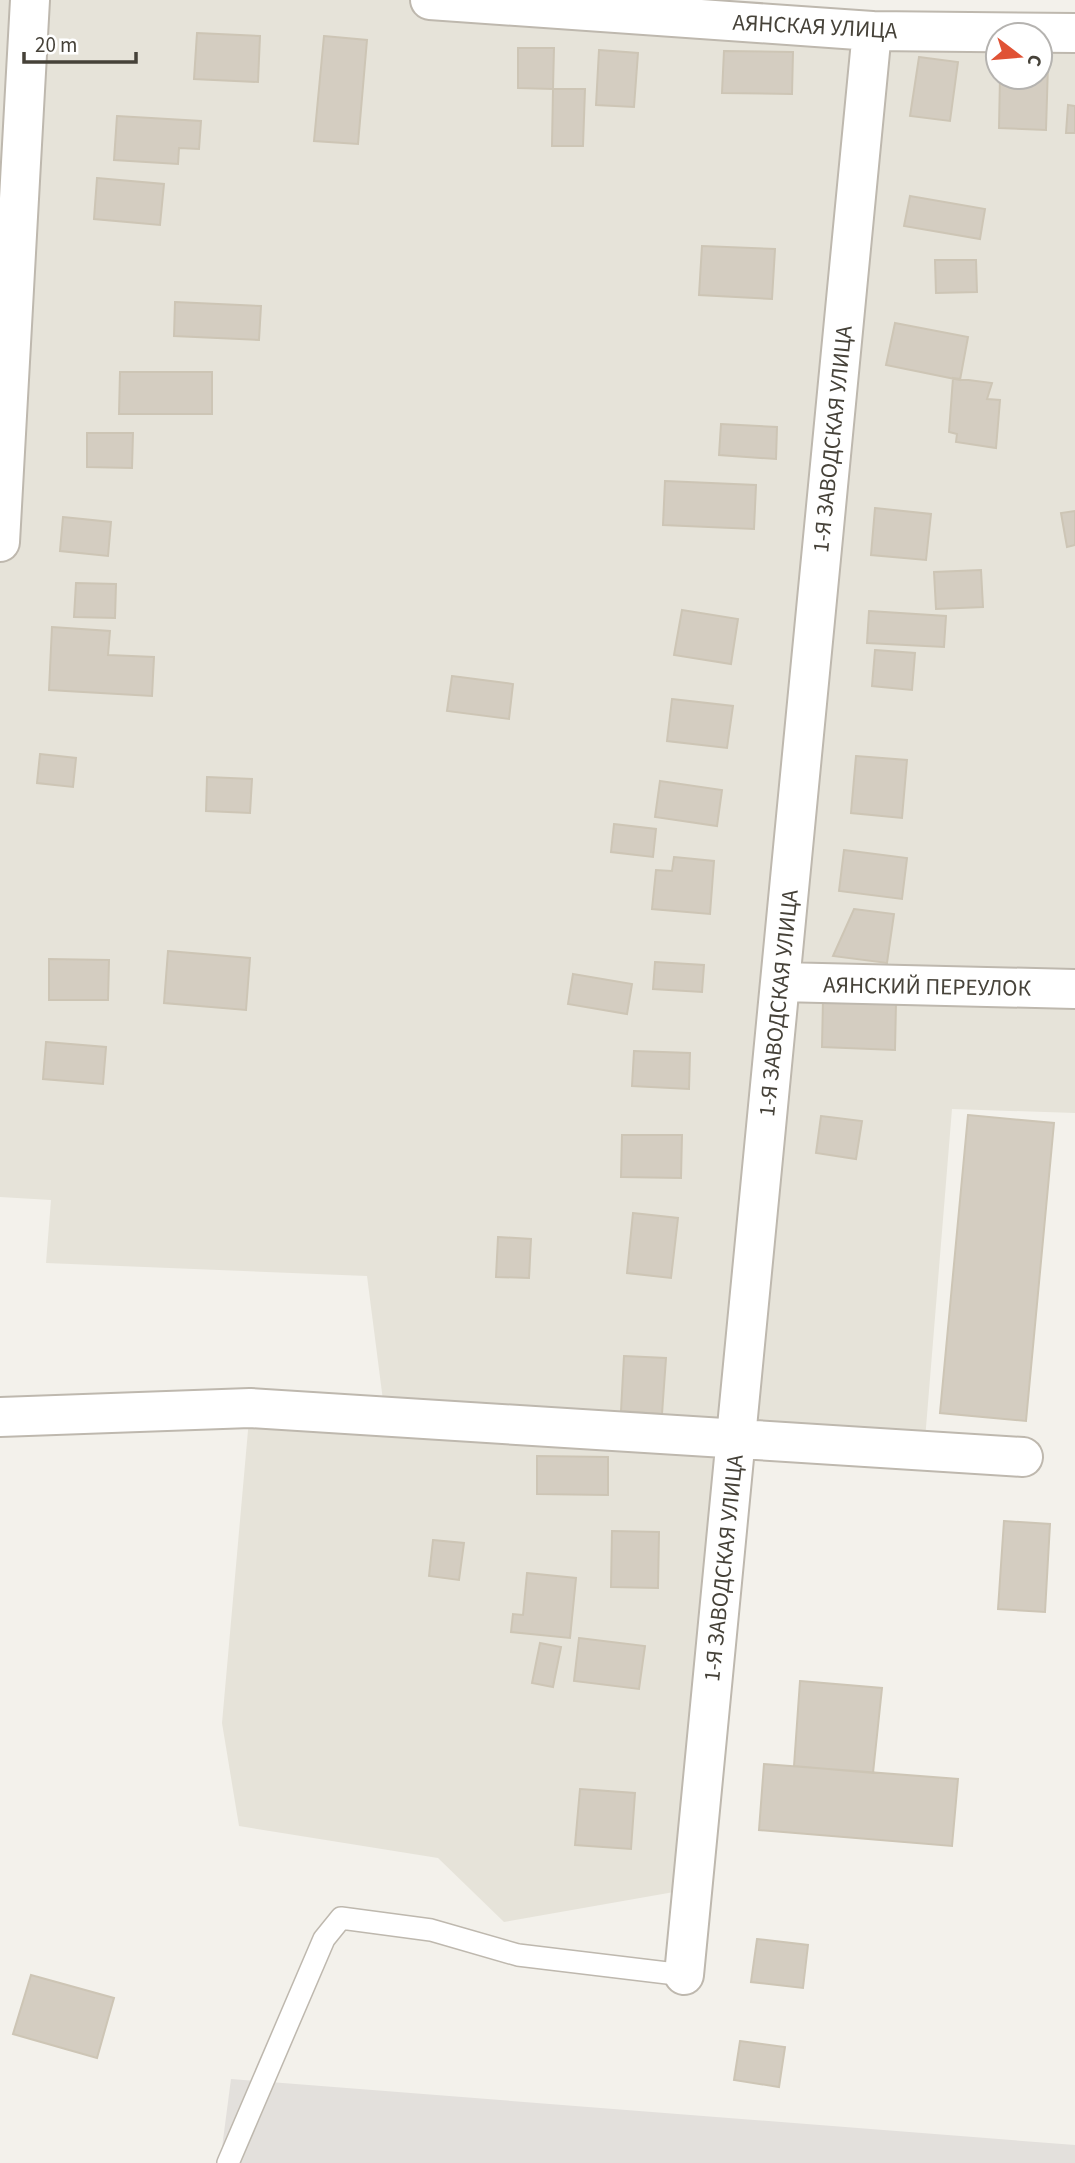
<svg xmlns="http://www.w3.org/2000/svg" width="1075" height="2163" font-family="'Source Sans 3',sans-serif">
<rect width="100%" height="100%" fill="#f3f1eb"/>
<path fill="#e6e3d9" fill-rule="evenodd" d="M0,0h430l645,33v1080l-123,-4 -28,343 -189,-12 -44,449 -187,33 -66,-64 -199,-32 -17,-103 28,-315 135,8 -18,-140 -321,-13 5,-63 -51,-3zM998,35h42v42h-42z"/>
<path fill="#e3e0dc" d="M231,2079l844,66v18h-855z"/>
<path fill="#d4cdc1" stroke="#cdc5b5" stroke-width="2" d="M197,33l63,3 -2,46 -64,-3z
M324,36l43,4 -9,104 -44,-3z
M518,48h36l-1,41 -35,-1z
M599,50l39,3 -4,54 -38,-2z
M724,51l69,1 -1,42 -70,-1z
M919,57l39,5 -8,59 -40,-5z
M1040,65h8l-2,65 -47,-2 1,-51h40z
M553,89h32l-2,57h-31z
M1068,105l7,1v27h-9z
M117,116l84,5 -2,28 -20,-1 -1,16 -64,-4z
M97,178l67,6 -4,41 -66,-6z
M910,196l75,13 -5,30 -76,-13z
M702,246l73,3 -3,50 -73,-4z
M935,260h41l1,32 -41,1z
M175,302l86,4 -2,34 -85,-4z
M895,323l73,14 -8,43 -74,-15z
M120,372h92v42h-93z
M953,378l39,5 -5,16 13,1 -4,48 -40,-6 1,-8 -8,-2z
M721,424l56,3 -1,32 -57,-4z
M87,433h46l-1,35 -45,-1z
M665,481l91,4 -2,44 -91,-4z
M875,508l56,6 -5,46 -55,-5z
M1075,511v34l-8,2 -6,-34z
M63,517l48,5 -3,34 -48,-5z
M981,570l2,37 -47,2 -2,-37z
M76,583l40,1 -1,34 -41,-1z
M682,610l56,9 -7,45 -57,-9z
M869,611l77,5 -2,31 -77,-4z
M52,627l58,4 -2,24 46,2 -2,39 -103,-6z
M875,650l40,3 -3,37 -40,-4z
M452,676l61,8 -4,35 -62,-8z
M672,699l61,7 -6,42 -60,-7z
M40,754l36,4 -3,29 -36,-4z
M856,756l51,4 -5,58 -51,-5z
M207,777l45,2 -2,34 -44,-2z
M660,781l62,9 -5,36 -62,-9z
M614,824l42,5 -3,28 -42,-5z
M844,850l63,8 -5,41 -63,-8z
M674,857l40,4 -4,53 -58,-5 4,-39 16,1z
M854,909l40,5 -7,49 -54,-7z
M168,951l82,7 -4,52 -82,-7z
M49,959l60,1 -1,40h-59z
M655,962l49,3 -2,27 -49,-3z
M573,974l59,10 -5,30 -59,-10z
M823,1000l73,2 -1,48 -73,-3z
M46,1042l60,5 -3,37 -60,-5z
M634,1051l56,2 -1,36 -57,-3z
M968,1115l86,8 -28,298 -86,-8z
M821,1116l41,5 -6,38 -40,-6z
M622,1135h60l-1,43 -60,-1z
M633,1213l45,5 -7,60 -44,-5z
M498,1237l33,2 -2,39 -33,-1z
M624,1356l42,2 -4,56 -41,-3z
M537,1456l71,1v38l-71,-1z
M1004,1521l46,3 -5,88 -47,-3z
M612,1531l47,1 -1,56 -47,-1z
M433,1540l31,3 -5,37 -30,-4z
M527,1573l49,5 -6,60 -59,-6 2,-18 10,1z
M579,1638l66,8 -6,43 -65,-8z
M540,1643l21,4 -8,40 -21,-4z
M800,1681l82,7 -9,85 -79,-7z
M764,1764l194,15 -6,67 -193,-16z
M580,1789l55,4 -4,56 -56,-4z
M757,1939l51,6 -5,43 -52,-6z
M31,1975l83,23 -17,60 -84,-24z
M740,2041l45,6 -6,40 -45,-7z"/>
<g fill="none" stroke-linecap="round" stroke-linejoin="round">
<defs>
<path id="service" d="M228,2163l96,-224 17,-21 90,12 87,25 166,20"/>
<path id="minor" d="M430,0l442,31 203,2
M0,542l30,-542
M780,982l295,7
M0,1417l250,-9 773,49
M684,1975l188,-1944"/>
</defs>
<use href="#service" stroke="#beb8ae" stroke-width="24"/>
<use href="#minor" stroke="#beb8ae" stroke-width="42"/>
<use href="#service" stroke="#fff" stroke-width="21"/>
<use href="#minor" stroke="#fff" stroke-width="38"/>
</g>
<g text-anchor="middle" stroke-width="5" stroke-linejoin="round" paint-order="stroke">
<g font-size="23" fill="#464239" stroke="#fff">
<text transform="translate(815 26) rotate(3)" y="8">АЯНСКАЯ УЛИЦА</text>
<text transform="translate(832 439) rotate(-84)" y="8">1-Я ЗАВОДСКАЯ УЛИЦА</text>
<text transform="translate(927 986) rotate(1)" y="8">АЯНСКИЙ ПЕРЕУЛОК</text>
<text transform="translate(778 1003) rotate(-84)" y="8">1-Я ЗАВОДСКАЯ УЛИЦА</text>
<text transform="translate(723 1568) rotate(-84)" y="8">1-Я ЗАВОДСКАЯ УЛИЦА</text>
</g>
</g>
<g transform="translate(1019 56) rotate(106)"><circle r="33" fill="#ffffff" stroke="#b5b3b0" stroke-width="2"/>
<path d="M0-5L12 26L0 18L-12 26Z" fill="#e05235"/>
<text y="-10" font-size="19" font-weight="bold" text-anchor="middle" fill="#464239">С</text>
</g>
<path d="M24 52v10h112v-10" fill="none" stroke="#464239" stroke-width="3.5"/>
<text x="35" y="52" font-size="21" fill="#464239" stroke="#ffffff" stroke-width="5" paint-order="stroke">20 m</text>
</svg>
